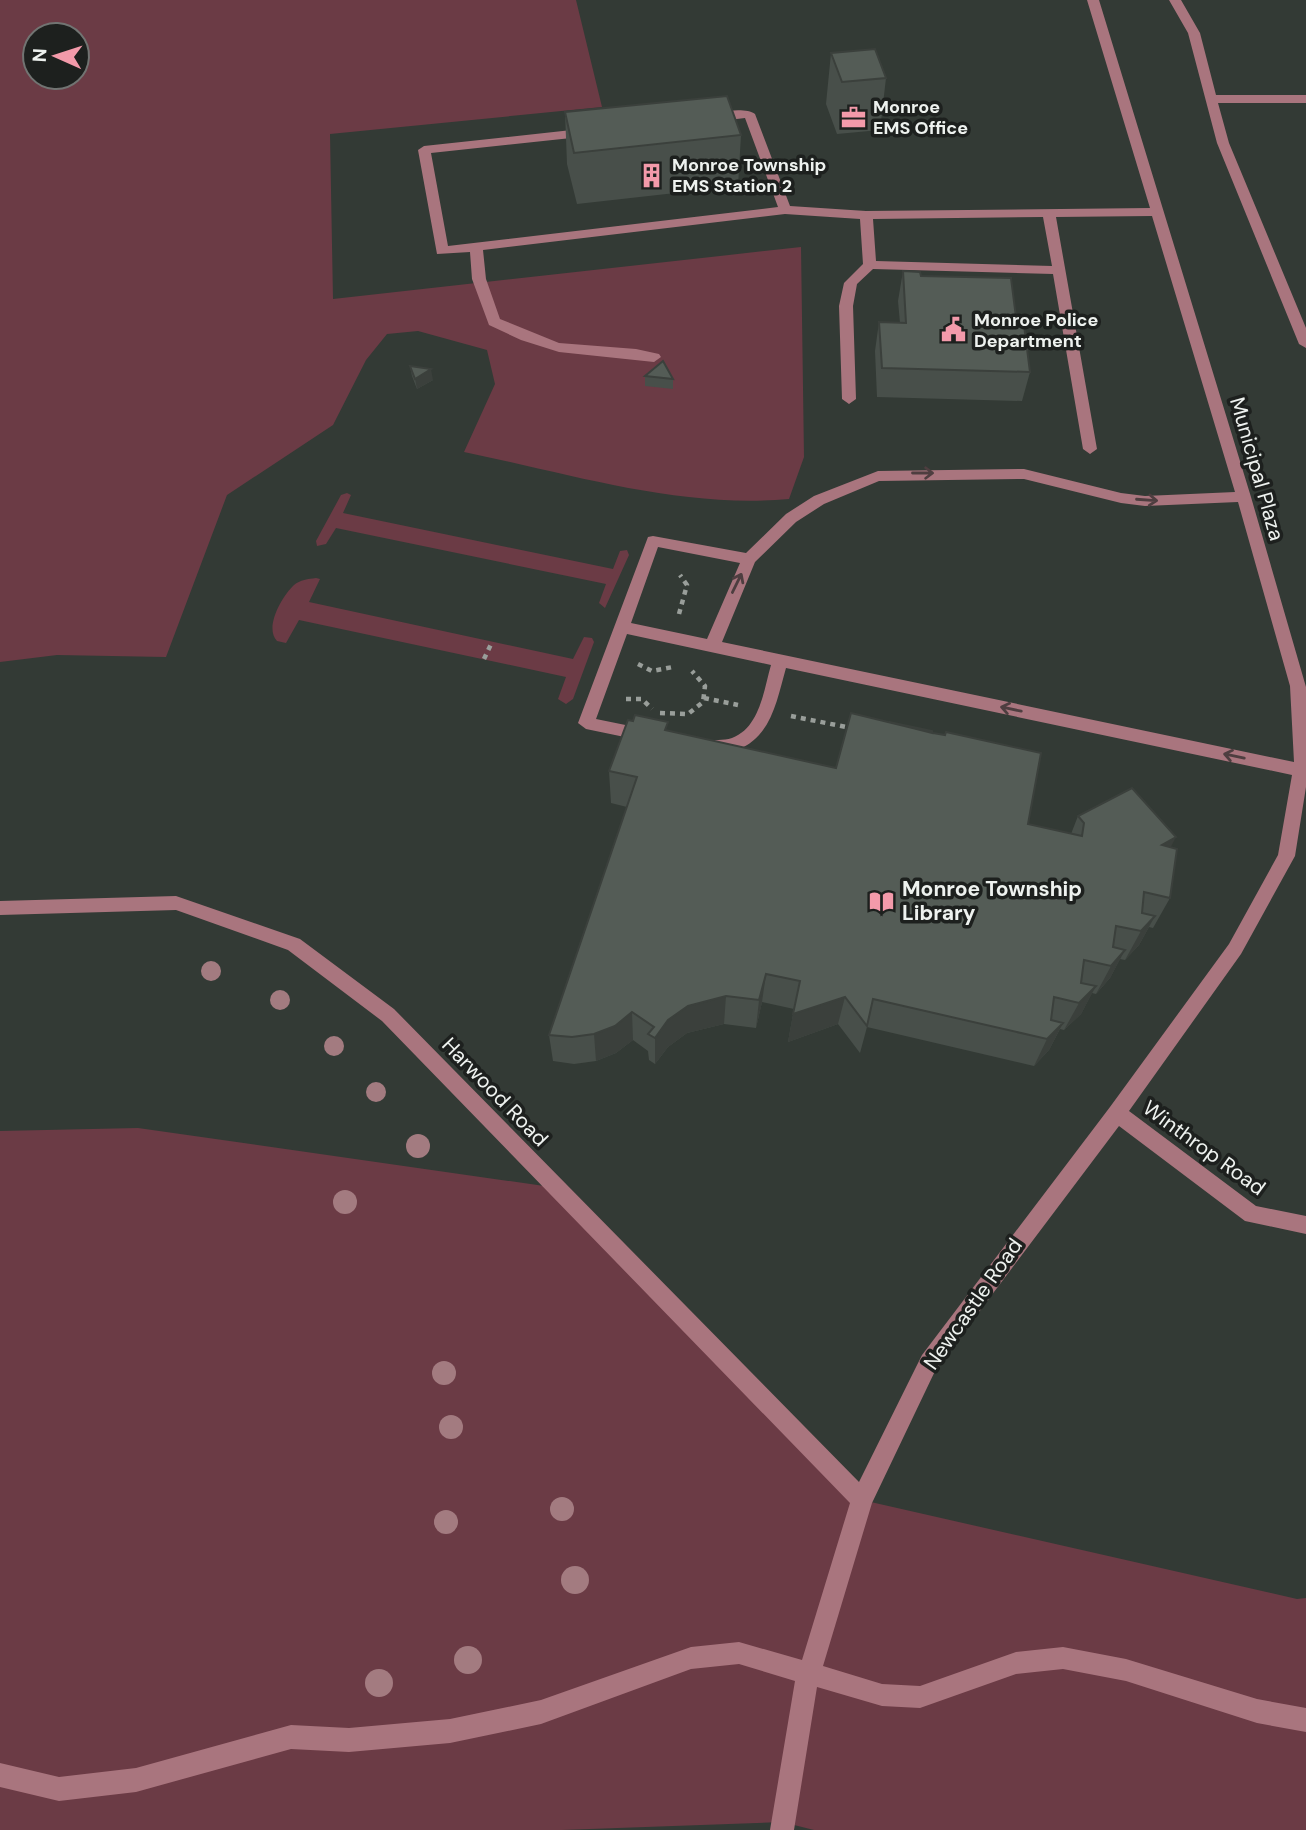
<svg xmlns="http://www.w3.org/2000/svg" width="1306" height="1830" font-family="'DM Sans',sans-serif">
<rect width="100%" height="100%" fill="#333a35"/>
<path fill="#6b3b45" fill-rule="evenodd" d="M0,0h576l26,107 -272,27 3,165 468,-52 3,210 -15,42c-109,10 -218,-25 -325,-47l31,-68 -8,-34 -69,-19 -31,3 -21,26 -33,65 -106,70 -61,162 -109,-2 -57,7zM35,35h42v42h-42z
M347,493l4,2 -8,18 270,56 7,-18 7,-1 2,5 -24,53 -6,-5 7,-19 -270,-56 -10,16 -9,2 -1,-5 25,-46z
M316,578l4,1 -11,23 264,57 11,-22 8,1 2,4 -21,57 -7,5 -8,-5 8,-22 -267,-57 -13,23 -9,-2c-13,-13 5,-45 17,-56 6,-5 14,-6 22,-7z
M138,1128l420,60 304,312 435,99 9,-1v232h-492l-32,-8 -220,8h-562v-699z"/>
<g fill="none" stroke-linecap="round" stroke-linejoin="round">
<path stroke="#999e9a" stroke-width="4.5" stroke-dasharray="5 5" stroke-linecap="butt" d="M679,614l8,-29 -7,-10
M484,659l8,-17
M638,664l14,7 21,-4
M704,698l34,7
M626,699h16l10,10
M660,713l28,1 15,-12 2,-16 -13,-15
M791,716l60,12"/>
<path fill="#a9757e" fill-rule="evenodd" d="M1087,0h12l152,497 55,190v100l-11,69 -54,98 -112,157 127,95 50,10v18l-61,-13 -126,-95 -183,243 -64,134 -49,163 59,18 38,2 96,-34 47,-5 63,12 131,40 49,9v24l-49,-9 -131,-42 -63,-12 -47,5 -96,34 -38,-2 -65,-19 -23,143h-24l25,-149 -56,-17 -48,5 -150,55 -91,19 -101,9 -58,-3 -155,43 -77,9 -59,-14v-24l59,14 77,-9 155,-43 58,3 101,-9 91,-19 150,-53 48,-5 63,18 48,-157 -468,-482 -94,-71 -112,-40 -176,5v-14l176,-5 124,43 94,70 465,473 63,-127 188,-248 119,-163 49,-89 14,-80 -506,-107c-9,31 -14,69 -49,82 -10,3 -22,5 -33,2l-2,-5 2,-5c10,-3 19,-1 28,-4 28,-10 32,-49 39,-73l-144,-31 -31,85 54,11 2,5 -2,5 -6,1 -58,-12 -8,-6 70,-186 5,-1 93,17 40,-39 28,-18 64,-25 146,-2 97,24 24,3 90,-4 -83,-276 -96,1 41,232 -7,5 -7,-5 -30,-175 -180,-5 -16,15 -4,22 3,93 -7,5 -7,-5 -3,-93 5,-23 19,-19 -3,-45 -75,-5 -302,36 3,29 14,40 59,24 77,6 23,5 2,3 -7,5 -95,-10 -38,-12 -32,-15 -17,-46 -2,-27 -33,2 -19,-104 6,-4 166,-18 6,4 -6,4 -159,17 17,93 330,-39 -33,-89 -33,4 -6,-4c10,-7 39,-11 49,-4l35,92 76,5 284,-3zM1043,217l9,49 -176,-5 -3,-42zM1024,479l97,24 24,3 93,-4 52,184 4,76 -572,-120 33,-80 41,-40 28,-18 55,-23zM658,547l82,16 -33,76 -76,-16z
M1169,0h12l19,33 16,62h90v8h-88l11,40 77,185v20l-7,-4 -82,-201 -29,-110z"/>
</g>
<g fill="#a37b80">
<circle cx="211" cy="971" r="10"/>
<circle cx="280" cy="1000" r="10"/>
<circle cx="334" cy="1046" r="10"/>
<circle cx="376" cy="1092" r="10"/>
<circle cx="418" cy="1146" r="12"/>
<circle cx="345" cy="1202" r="12"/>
<circle cx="444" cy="1373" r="12"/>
<circle cx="451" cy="1427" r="12"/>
<circle cx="562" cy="1509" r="12"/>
<circle cx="446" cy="1522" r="12"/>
<circle cx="575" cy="1580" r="14"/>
<circle cx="468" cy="1660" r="14"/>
<circle cx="379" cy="1683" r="14"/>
</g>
<path fill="#484f4a" d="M831,53l55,25 -6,52 -43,4 -11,-30z
M565,112l176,23 -3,51 -161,18 -10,-40z
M903,271l18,5 96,49 13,47 -8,29 -145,-4 -2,-46 4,-29 21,1 -2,-22z
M410,366l23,14 -16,9 -5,-13z
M645,376l28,3v10l-28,-3z
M668,731l168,37 96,-35 96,91 43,10 7,-18 93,31 -1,51 -17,30 -4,-1 -10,18 -14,15 -5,-1 -10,19 -14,16 -4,-1 -11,21 -17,16 -4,-1 -11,21 -15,16 -167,-39 -7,26 -22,-29 -50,18 6,-33 -32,-7 -6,26 -32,-4 -37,9 -19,14 -13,17 -6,-4 -1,-9 -15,-11 -17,13 -20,8 -22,3 -21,-3 -4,-26 78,-228 -16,-4 -2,-32z"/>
<path fill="#3b403c" d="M431,369l2,11 -16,9 -2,-10z
M1176,837l-16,31 2,-23z
M1155,916l-16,29 -14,15 16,-29z
M1125,950l-15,28 -14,16 15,-28z
M766,974l-4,28 -6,26 3,-28z
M1096,986l-15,28 -17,16 15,-27z
M726,996l-2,28 -37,9 -19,14 -13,17v-26l13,-18 20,-14z
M845,997l-7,27 -50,18 5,-28z
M632,1012l1,28 -17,13 -20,8 -2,-27z
M1063,1023l-14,27 -15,16 13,-27z"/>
<path fill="#545c56" stroke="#3b403c" stroke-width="2" d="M875,49l11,29 -44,4 -11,-29z
M727,96l14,39 -167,18 -9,-41z
M903,271l17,1 1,4 90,2 6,47h7l6,47 -148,-4 -3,-46 27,1z
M663,361l10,18 -28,-3z
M410,366l21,3 -16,10z
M851,713l82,20 12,2 1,-3 95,21 -13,71 54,12 2,-13 -6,-7 54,-28 44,49 -14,8 15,4 -7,49 -26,-6 -2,21 13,3 -14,15 -25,-5 -3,21 12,3 -14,16 -27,-6 -3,23 15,3 -17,17 -25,-6 -3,23 12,3 -16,16 -174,-40 -6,27 -22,-29 -52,17 7,-33 -34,-7 -7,26 -33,-4 -38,10 -20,14 -13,18 -7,-4 6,-7 -22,-15 -17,14 -21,8 -22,3 -23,-2 88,-258 -28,-6 19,-51 5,1 2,-6 33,7 -3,8 171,38z
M889,722l43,9v2z"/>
<defs><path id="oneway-shaft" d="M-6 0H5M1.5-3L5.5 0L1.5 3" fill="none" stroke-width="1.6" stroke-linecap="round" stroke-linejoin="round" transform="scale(1.75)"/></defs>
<g stroke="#4e3e40">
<use href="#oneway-shaft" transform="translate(923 473)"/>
<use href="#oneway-shaft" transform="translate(1147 500) rotate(4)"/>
<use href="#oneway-shaft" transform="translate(737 583) rotate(-64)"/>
<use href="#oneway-shaft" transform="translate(1011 709) rotate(-168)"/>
<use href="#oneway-shaft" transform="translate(1234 756) rotate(-168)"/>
</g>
<defs>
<symbol id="office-bare" viewBox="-9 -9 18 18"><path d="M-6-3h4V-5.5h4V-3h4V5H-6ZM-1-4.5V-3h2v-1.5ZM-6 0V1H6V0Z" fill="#f39aaa" stroke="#1d201e" stroke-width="2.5" paint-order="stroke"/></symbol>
<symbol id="building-bare" viewBox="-9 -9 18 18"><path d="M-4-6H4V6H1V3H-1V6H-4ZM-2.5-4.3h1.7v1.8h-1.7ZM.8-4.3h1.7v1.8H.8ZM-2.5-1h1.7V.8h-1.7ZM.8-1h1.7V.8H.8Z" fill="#f39aaa" stroke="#1d201e" stroke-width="2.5" paint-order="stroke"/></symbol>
<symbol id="civic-bare" viewBox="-9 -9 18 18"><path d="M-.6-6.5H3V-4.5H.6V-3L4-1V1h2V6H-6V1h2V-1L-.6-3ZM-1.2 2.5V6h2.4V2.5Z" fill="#f39aaa" stroke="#1d201e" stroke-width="2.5" paint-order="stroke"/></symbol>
<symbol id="library-bare" viewBox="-9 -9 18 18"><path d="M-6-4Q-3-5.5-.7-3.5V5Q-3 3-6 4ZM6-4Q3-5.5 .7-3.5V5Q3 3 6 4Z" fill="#f39aaa" stroke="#1d201e" stroke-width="2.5" paint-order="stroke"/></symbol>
</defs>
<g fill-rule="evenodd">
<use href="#office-bare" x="836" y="100" width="35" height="35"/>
<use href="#building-bare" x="634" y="158" width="35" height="35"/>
<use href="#civic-bare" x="936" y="312" width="35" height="35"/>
<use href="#library-bare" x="864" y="884" width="35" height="35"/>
</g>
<g text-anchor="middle" stroke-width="7" stroke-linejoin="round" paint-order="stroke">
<g font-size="18" font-weight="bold" fill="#eef2ef" stroke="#1d201e" text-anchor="start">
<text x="873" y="113">Monroe<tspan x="873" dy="21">EMS Office</tspan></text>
<text x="672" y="171">Monroe Township<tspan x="672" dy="21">EMS Station 2</tspan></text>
<text x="974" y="326">Monroe Police<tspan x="974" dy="21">Department</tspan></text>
</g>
<g font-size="21" fill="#eef2ef" stroke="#1d201e">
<text transform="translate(1257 469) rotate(74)" y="7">Municipal Plaza</text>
<text transform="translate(495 1092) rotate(46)" y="7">Harwood Road</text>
<text transform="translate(1204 1148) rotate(36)" y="7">Winthrop Road</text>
<text transform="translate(973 1304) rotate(-55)" y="7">Newcastle Road</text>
</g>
<g font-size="21" font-weight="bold" fill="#eef2ef" stroke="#1d201e" text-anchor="start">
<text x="902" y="896">Monroe Township<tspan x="902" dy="24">Library</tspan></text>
</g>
</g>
<g transform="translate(56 56) rotate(273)"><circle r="33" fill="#1d201e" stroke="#717472" stroke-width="2"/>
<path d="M0-5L12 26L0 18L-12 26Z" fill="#f39aaa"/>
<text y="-10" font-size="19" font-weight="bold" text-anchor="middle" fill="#eef2ef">N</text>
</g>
</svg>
